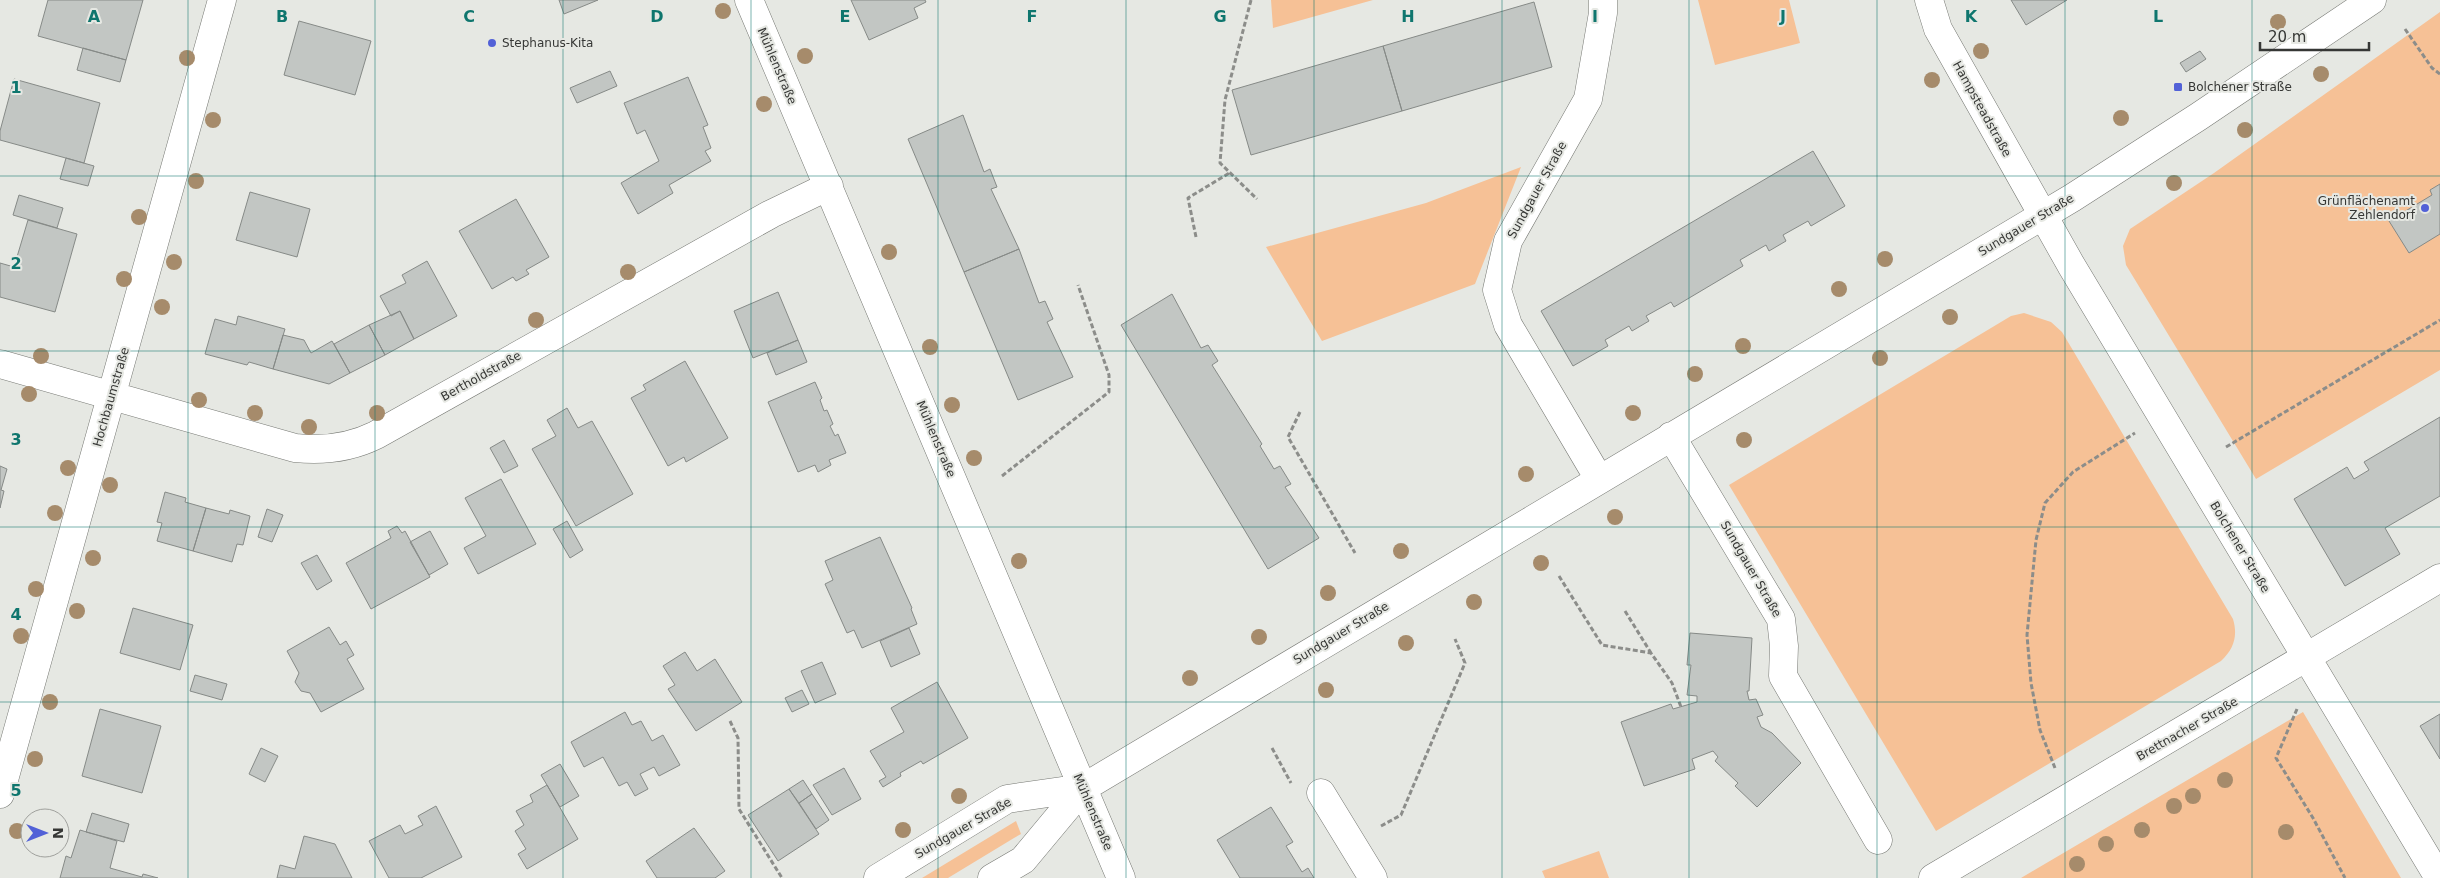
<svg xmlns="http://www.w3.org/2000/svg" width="2440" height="878" font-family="'DejaVu Sans',sans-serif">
<rect width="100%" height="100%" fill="#e6e8e3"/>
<path fill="#f6c196" d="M1271,0h102l-100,28z
M1698,0h91l11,43 -85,22z
M2440,12v358l-184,109 -130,-214 -3,-19 7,-17 84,-56z
M1521,167l-46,117 -153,57 -56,-94 160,-44z
M2024,313l27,9 11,10 171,287c5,17 1,30 -12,42l-285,170 -207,-346 282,-169z
M2303,712l98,166h-380z
M1016,821l5,13 -7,4 -66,40h-26z
M1599,851l10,27h-64l-3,-7z"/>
<path fill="#c2c6c3" stroke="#868a87" d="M48,0h95l-17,60 -88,-24z
M559,0h39l-34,14z
M851,0h74l1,2 -12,6 4,10 -49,22z
M2011,0h56l-41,25z
M1534,2l18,65 -150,44 -19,-65z
M299,21l72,20 -16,54 -71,-20z
M1383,46l19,65 -151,44 -19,-65z
M83,48l43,12 -6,22 -43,-12z
M2200,51l6,8 -20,13 -6,-9z
M610,71l7,15 -40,17 -7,-15z
M688,77l20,48 -5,2 8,21 -6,3 6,10 -42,24 4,8 -35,21 -17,-31 38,-22 -14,-31 -8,4 -13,-31z
M14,79l86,24 -16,60 -84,-23v-9z
M963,115l21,57 6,-3 7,18 -6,2 28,60 -55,23 -56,-133z
M1813,151l32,55 -34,20 -3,-5 -25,14 3,6 -17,10 -3,-6 -26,15 3,6 -69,41 -3,-5 -25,14 3,5 -17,10 -3,-5 -24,14 3,6 -35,20 -32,-55z
M66,158l28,8 -6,20 -28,-7z
M2440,184v50l-31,19 -20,-32 43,-26 -2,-5z
M250,192l60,17 -13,48 -61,-17z
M19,195l44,13 -6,20 -44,-13z
M516,199l33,58 -23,13 3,4 -13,7 -3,-4 -21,12 -33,-58z
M28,220l49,14 -22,78 -55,-15v-34l14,4z
M1019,249l20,54 6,-2 8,18 -6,3 26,55 -55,23 -54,-128z
M427,261l30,55 -43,23 -14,-28 -9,5 -11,-20 26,-13 -4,-8z
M778,292l20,48 -45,18 -19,-47z
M1172,294l29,54 7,-3 10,16 -6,4 50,79 -2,2 14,23 6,-3 11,18 -6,3 34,51 -51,31 -147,-244z
M400,311l14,28 -29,16 -16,-30z
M238,316l47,13 -12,40 -24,-7 -2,3 -42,-11 10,-35 21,6z
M369,325l16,30 -35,18 -16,-29z
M283,335l21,5 7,13 21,-12 18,32 -21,11 -56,-15z
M798,340l9,22 -31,13 -9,-22z
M685,361l43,77 -42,24 -2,-5 -16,9 -37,-68 15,-8 -3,-5z
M815,382l7,16 -2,2 4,11 3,-1 6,14 -3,2 5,10 3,-2 8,19 -17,7 2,5 -13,7 -3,-7 -17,7 -30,-70z
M567,408l11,20 14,-7 41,73 -57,32 -44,-77 24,-13 -9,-16z
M2440,417v79l-55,32 15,26 -55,32 -51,-87 53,-32 7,12 15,-9 -5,-8z
M504,440l14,26 -14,7 -14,-25z
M0,466l7,3 -6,21 3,1 -4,17z
M501,479l35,65 -58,30 -14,-26 22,-12 -21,-38z
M165,492l21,6 -1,4 21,6 -13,43 -36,-10 5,-18 -5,-1z
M206,508l23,6 1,-4 20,6 -7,29 -6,-1 -5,18 -39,-11z
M267,509l16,6 -11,27 -14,-5z
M567,521l16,29 -13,8 -17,-29z
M397,526l5,7 3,-2 25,46 -59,32 -25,-46 45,-25 -3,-7z
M430,531l18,33 -19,11 -19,-33z
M880,537l32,71 -1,1 6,15 -55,24 -8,-18 -7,3 -22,-49 8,-4 -8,-19z
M317,555l15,26 -15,9 -16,-27z
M133,608l60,17 -13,45 -60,-17z
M329,627l11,18 6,-4 8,14 -7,4 17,30 -43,23 -11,-19 -9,-2 -6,-9 4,-9 -12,-22z
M909,628l11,26 -29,13 -11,-26z
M1690,633l62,5 -3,53h-2l2,9 7,-1 7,16 -6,2 4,10 11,6 29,30 -44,44 -22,-21 3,-3 -23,-22 3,-4 -5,-6 -21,8 3,10 -51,17 -23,-64 50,-18 2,5 24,-7v-6l-10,-1 4,-30h-4z
M685,652l12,19 18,-12 27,43 -46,29 -28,-42 7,-4 -12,-19z
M822,662l14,32 -21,9 -14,-32z
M195,675l32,9 -5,16 -32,-9z
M937,682l31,56 -45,26 -2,-3 -21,12 1,3 -18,11 -4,-6 7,-4 -16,-26 34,-19 -13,-24z
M802,690l7,14 -17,8 -7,-14z
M100,709l61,17 -19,67 -60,-17z
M625,712l7,13 9,-4 11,20 11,-6 17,30 -21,11 -5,-9 -14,7 8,15 -13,7 -8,-14 -8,4 -16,-29 -19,10 -13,-25z
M2440,714v45l-20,-33z
M261,748l17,8 -13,26 -16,-8z
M560,764l19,32 -19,11 -19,-32z
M844,768l17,31 -29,16 -19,-30z
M803,780l9,14 -13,9 -10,-14z
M547,785l31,54 -51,30 -9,-15 8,-5 -11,-18 9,-6 -8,-14 17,-9 -3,-7z
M789,789l30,45 -41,27 -30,-46z
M812,794l17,26 -13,9 -17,-26z
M436,806l26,51 -41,21h-32l-20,-37 31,-16 5,9 18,-9 -5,-9z
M1271,807l22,35 -7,4 16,26 6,-4 6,10h-74l-23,-38z
M92,813l37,11 -5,18 -38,-10z
M694,828l31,43 -10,7h-58l-11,-17z
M80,830l37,11 -7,27 32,9 1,-3 15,4h-98l6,-22 5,2z
M304,836l31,8 17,34h-75l3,-13 15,4z"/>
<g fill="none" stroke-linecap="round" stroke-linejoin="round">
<defs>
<path id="minor" d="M749,0l372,878
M1929,0l9,29 133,236 368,613
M0,364l295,84c28,3 55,0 81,-13l395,-221 58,-28
M1671,436l110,183 3,27 -1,30 95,164
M1599,479l-91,-154 -11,-35 11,-49 80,-142 15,-86v-13
M1321,793l52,85
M0,794l222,-794
M878,878l129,-79 76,-11
M992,878l31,-18 60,-72 989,-590 126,-81 174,-117
M1933,878l507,-300"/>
</defs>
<use href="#minor" stroke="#767873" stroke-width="29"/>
<path stroke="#8c8d8a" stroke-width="3" stroke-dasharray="5 2.5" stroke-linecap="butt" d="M1251,0l-26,100 -5,63 37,36
M2405,29l27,39 8,6
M1196,237l-8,-39 43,-26
M1300,412l-12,25 67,116
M2226,447l214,-127
M1002,476l107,-84v-17l-31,-90
M1559,576l43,69 49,8 21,30 9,24
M1625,611l26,42
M2297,709l-21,49 37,60 32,60
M730,721l8,17 1,71 43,69
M1272,748l19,35
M2055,768l-15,-38 -9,-47 -4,-48 9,-95 9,-37 28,-31 62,-39
M1381,826l20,-11 64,-152 -10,-24"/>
<use href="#minor" stroke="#fff" stroke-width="28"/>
</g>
<g fill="#a68b6b">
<circle cx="723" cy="11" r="8"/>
<circle cx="2278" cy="22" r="8"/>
<circle cx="1981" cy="51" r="8"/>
<circle cx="805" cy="56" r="8"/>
<circle cx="187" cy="58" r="8"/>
<circle cx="2321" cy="74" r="8"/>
<circle cx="1932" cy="80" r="8"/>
<circle cx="764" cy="104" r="8"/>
<circle cx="2121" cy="118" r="8"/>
<circle cx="213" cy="120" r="8"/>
<circle cx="2245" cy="130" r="8"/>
<circle cx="196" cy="181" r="8"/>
<circle cx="2174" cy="183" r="8"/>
<circle cx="139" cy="217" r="8"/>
<circle cx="889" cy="252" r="8"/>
<circle cx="1885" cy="259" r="8"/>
<circle cx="174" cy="262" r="8"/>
<circle cx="628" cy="272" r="8"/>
<circle cx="124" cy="279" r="8"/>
<circle cx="1839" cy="289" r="8"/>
<circle cx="162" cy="307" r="8"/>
<circle cx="1950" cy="317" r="8"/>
<circle cx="536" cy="320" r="8"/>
<circle cx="1743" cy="346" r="8"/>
<circle cx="930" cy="347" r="8"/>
<circle cx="41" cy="356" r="8"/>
<circle cx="1880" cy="358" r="8"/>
<circle cx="1695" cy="374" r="8"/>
<circle cx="29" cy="394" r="8"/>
<circle cx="199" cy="400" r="8"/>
<circle cx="952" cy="405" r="8"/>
<circle cx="255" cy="413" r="8"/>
<circle cx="377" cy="413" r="8"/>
<circle cx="1633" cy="413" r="8"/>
<circle cx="309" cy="427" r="8"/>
<circle cx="1744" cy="440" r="8"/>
<circle cx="974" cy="458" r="8"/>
<circle cx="68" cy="468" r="8"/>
<circle cx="1526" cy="474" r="8"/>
<circle cx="110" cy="485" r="8"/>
<circle cx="55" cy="513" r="8"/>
<circle cx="1615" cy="517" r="8"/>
<circle cx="1401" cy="551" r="8"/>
<circle cx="93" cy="558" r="8"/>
<circle cx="1019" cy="561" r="8"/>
<circle cx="1541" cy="563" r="8"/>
<circle cx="36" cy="589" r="8"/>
<circle cx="1328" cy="593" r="8"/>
<circle cx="1474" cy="602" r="8"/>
<circle cx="77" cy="611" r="8"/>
<circle cx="21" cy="636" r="8"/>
<circle cx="1259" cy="637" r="8"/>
<circle cx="1406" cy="643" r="8"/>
<circle cx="1190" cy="678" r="8"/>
<circle cx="1326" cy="690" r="8"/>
<circle cx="50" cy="702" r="8"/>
<circle cx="35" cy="759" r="8"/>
<circle cx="2225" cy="780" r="8"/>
<circle cx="959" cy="796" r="8"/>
<circle cx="2193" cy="796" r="8"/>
<circle cx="2174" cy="806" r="8"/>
<circle cx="903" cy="830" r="8"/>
<circle cx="2142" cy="830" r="8"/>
<circle cx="17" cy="831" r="8"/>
<circle cx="2286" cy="832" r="8"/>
<circle cx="2106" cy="844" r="8"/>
<circle cx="2077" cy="864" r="8"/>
</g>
<path fill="none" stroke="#0f766e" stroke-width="1" stroke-opacity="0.55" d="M188,0v878M375,0v878M563,0v878M751,0v878M938,0v878M1126,0v878M1314,0v878M1502,0v878M1689,0v878M1877,0v878M2065,0v878M2252,0v878M0,176h2440M0,351h2440M0,527h2440M0,702h2440"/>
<g fill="#5261d7" stroke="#e6e8e3" stroke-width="2">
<circle cx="492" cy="43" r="5"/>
<rect x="2173" y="82" width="10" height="10" rx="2.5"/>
<circle cx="2425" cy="208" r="5"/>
</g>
<g text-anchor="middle" stroke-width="4" stroke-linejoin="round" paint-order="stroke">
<g font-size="12" fill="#363735" stroke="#e6e8e3" text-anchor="start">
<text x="502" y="47">Stephanus-Kita</text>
<text x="2188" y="91">Bolchener Straße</text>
<text x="2415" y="205" text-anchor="end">Grünflächenamt<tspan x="2415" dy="14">Zehlendorf</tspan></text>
</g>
<g font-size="12" fill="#363735" stroke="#e6e8e3">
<text transform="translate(777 66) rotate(67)" y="4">Mühlenstraße</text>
<text transform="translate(1982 109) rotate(61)" y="4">Hampsteadstraße</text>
<text transform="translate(1537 190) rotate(-61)" y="4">Sundgauer Straße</text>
<text transform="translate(2026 225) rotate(-31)" y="4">Sundgauer Straße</text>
<text transform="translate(481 376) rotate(-29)" y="4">Bertholdstraße</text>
<text transform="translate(111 397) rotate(-74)" y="4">Hochbaumstraße</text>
<text transform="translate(936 439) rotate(67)" y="4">Mühlenstraße</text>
<text transform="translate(2240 547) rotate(59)" y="4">Bolchener Straße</text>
<text transform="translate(1751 569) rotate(60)" y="4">Sundgauer Straße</text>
<text transform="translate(1341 633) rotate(-31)" y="4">Sundgauer Straße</text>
<text transform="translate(2187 729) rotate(-30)" y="4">Brettnacher Straße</text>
<text transform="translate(1093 812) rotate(67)" y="4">Mühlenstraße</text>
<text transform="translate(963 828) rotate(-30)" y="4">Sundgauer Straße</text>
</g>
</g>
<g font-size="16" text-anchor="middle" font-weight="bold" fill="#0f766e" stroke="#e6e8e3" stroke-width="4" stroke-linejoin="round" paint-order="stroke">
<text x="94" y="22">A</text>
<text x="282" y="22">B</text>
<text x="469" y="22">C</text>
<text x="657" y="22">D</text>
<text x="845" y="22">E</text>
<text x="1032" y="22">F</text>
<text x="1220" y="22">G</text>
<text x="1408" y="22">H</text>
<text x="1595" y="22">I</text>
<text x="1783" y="22">J</text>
<text x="1971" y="22">K</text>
<text x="2158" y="22">L</text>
<text x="16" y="93">1</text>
<text x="16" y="269">2</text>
<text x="16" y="445">3</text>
<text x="16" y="620">4</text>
<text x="16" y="796">5</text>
</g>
<g transform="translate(45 833) rotate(90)"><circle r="24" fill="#e6e8e3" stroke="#a0a19d"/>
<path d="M0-4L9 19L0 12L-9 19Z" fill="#5261d7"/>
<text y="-8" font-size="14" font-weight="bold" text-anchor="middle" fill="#363735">N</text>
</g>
<path d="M2260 42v8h109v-8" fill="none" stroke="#363735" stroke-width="2.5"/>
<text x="2268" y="42" font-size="15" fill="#363735" stroke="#e6e8e3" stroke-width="4" paint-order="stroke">20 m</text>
</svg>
